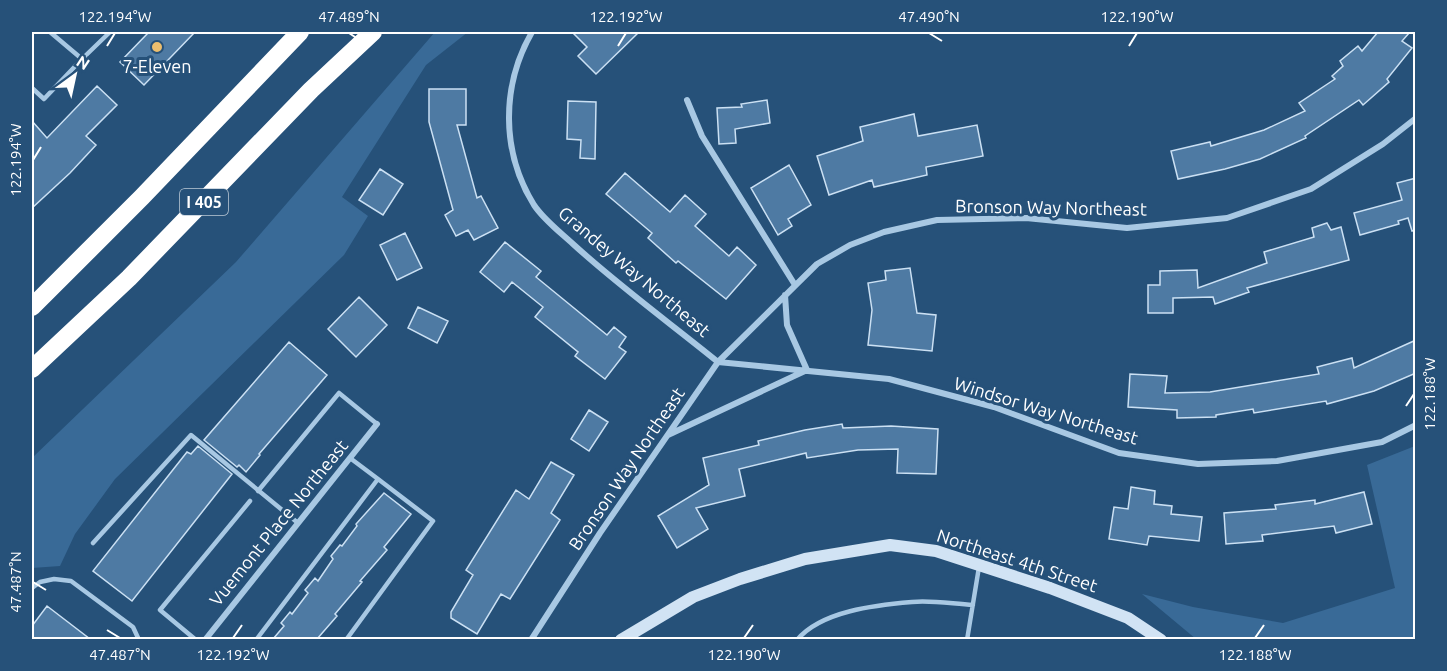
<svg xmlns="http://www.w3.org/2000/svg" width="1447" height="671" font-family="Ubuntu,sans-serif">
<rect width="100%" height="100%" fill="#265179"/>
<path fill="#396a97" d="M435,32h33l-42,33 -84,132 26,19 -24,39 -229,224 -40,55 -15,32 -28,2v-110l204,-196z
M1415,446v193h-219l-54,-45 51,13 90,16 112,-35 -28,-123z"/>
<path fill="#4e7aa3" stroke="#cbe0f3" stroke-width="1.5" d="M149,32h46l-51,53 -24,-23z
M572,32h67l-43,42 -18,-18 9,-9z
M1378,32h32l-8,9 10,7 -25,31 2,3 -26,23 -4,-5 -54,36 1,2 -46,21 -35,10 -47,10 -7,-28 39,-9 1,4 53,-16 41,-19 -6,-8 36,-24 -3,-3 11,-10 -3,-5 18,-15 4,5z
M97,86l20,19 -31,31 10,9 -26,28 -38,35v-87l15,17z
M429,89h37v36h-9l20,73 4,-2 17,32 -24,12 -6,-10 -12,6 -11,-21 8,-5 -24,-88z
M767,100l3,23 -35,6 1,14 -17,1 -2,-36 25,-1 -1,-3z
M568,101l28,1 -1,57 -15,-1 1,-18 -14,-1z
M914,114l4,22 59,-11 6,31 -57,11 1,8 -53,12 -2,-7 -43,15 -12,-39 46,-15 -3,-14z
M789,165l22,40 -23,14 4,7 -14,9 -27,-47z
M380,169l23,15 -20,31 -24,-15z
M625,173l45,39 15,-17 21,19 -11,12 34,30 8,-9 19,18 -30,34 -48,-38 -2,2 -28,-25 4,-5 -46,-39z
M1416,178v52l-4,1 -4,-13 -10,3 1,3 -39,11 -6,-22 48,-13 -5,-17z
M1327,223l4,7 10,-3 8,33 -102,28 2,4 -34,12 -2,-7 -40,1v15h-25v-28h12v-14l37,-1 1,18 69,-25 -3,-11 50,-15 -2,-9z
M405,233l17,35 -25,12 -17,-35z
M505,242l36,29 -5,6 71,58 7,-8 12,10 -7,10 7,5 -21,27 -30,-23 3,-4 -43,-35 8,-10 -31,-25 -8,10 -24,-20z
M910,268l7,45 19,2 -4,36 -64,-6 4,-35 -4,-27 18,-3 -1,-9z
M359,297l28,28 -31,32 -28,-28z
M418,307l30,14 -11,22 -29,-15z
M1416,340v33l-42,18 -47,13 -1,-3 -72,12 -1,-4 -37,6v2l-39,1v-8l-49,-3 2,-33 37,2 -2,17 45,-1 109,-18 -2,-7 35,-9 2,10z
M289,342l38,33 -68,79 1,1 -14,17 -7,-7 -2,2 -33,-27z
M589,410l19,12 -19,29 -18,-12z
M842,424l1,4 48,-2 47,3 -2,45 -39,-1 1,-24 -40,1 -51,8 -1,-5 -67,16 6,27 -49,12 12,21 -31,19 -19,-32 51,-31 -6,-27 56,-13 -1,-4 47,-11z
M198,446l34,28 -100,127 -39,-30 94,-119 4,2z
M551,462l23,13 -23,38 9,7 -50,79 -9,-5 -24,40 -26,-16v-6l22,-37 -7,-5 50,-80 13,9z
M1131,487l24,4 -1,13 18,2 -1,8 31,3 -3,24 -50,-5 -2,9 -38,-6 5,-32 14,2z
M1364,492l8,32 -36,9 -2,-7 -72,9 1,6 -37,3 -2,-31 52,-4 -1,-4 40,-5v4z
M384,493l27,21 -27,33 3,3 -27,31 2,1 -27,32 2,2 -20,23h-44l11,-13 -3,-3 9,-11 2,2 16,-21 -3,-3 10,-12 3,3 15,-22 -2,-3 9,-11 2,1 15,-20 -1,-2z
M47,606l43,33h-58v-13z"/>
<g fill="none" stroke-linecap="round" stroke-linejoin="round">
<path stroke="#a8c8e3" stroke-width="4.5" d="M50,32l32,27 28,-27
M32,88l12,11 38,-40
M258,491l81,-98 38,31
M93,543l98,-108 107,88
M32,588l8,-6 14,-3 17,2 62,46 6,13
M196,640l-36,-30 90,-109
M256,640l122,-161 -28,-21
M346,640l87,-119 -55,-42
M797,640c24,-29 79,-35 115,-38 20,-2 41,2 61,3
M967,640l12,-73"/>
<path stroke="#a8c8e3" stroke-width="6" d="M532,32c-31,54 -31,120 2,173 10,15 26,27 39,39 46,42 97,79 145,118
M687,100l15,36 93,149
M718,362l171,17 105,28 125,46 79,11 79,-3 105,-19 34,-17
M668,435l139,-65 -20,-45 -2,-30
M205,640l172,-216
M531,640l69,-107 118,-171 99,-98 33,-19 34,-13 53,-12 89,-2 101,10 100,-10 84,-29 72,-45 33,-26"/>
<path stroke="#d1e3f4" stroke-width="12" d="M621,640l72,-43 47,-18 65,-20 85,-14 46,6 114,37 78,30 33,22"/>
<path stroke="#fff" stroke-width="18" d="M32,307l110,-110 158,-165
M32,369l97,-91 182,-188 62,-58"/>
</g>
<path fill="none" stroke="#fff" stroke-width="2" d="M349,33l12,8M929,33l13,8M107,46l8,-13M618,46l8,-13M1129,46l8,-13M33,160l8,-13M1406,406l8,-12M33,582l13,8M107,630l13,8M233,638l9,-13M744,638l9,-13M1255,638l9,-13"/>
<circle fill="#ecbe6e" stroke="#265179" stroke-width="2" cx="157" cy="47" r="6"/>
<g text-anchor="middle" stroke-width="6" stroke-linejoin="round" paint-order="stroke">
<rect fill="#265179" stroke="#becbd7" stroke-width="1.5" x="180" y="189" width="48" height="26" rx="4.5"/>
<g font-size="16" font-weight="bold" fill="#fff">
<text x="204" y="208">I 405</text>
</g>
<g font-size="18" fill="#fff" stroke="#265179">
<text x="157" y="73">7-Eleven</text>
</g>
<g font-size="18" fill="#fff" stroke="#265179">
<text transform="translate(1051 208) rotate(1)" y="6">Bronson Way Northeast</text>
<text transform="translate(634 272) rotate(40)" y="6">Grandey Way Northeast</text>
<text transform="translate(1046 411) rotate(17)" y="6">Windsor Way Northeast</text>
<text transform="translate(627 469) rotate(-56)" y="6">Bronson Way Northeast</text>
<text transform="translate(279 523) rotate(-51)" y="6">Vuemont Place Northeast</text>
<text transform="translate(1017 561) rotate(18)" y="6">Northeast 4th Street</text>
</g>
</g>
<rect width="1447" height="671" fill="none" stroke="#265179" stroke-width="66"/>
<g transform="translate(75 75) rotate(33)" stroke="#265179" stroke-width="4.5" paint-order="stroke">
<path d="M0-4.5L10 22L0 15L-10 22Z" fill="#ffffff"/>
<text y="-9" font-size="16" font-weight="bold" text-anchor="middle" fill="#ffffff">N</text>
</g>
<rect x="33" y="33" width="1381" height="605" fill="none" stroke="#fff" stroke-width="2"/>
<g font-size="15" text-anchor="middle" fill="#fff">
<text x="115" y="22">122.194°W</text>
<text x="349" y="22">47.489°N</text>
<text x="626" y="22">122.192°W</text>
<text x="929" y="22">47.490°N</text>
<text x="1137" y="22">122.190°W</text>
<text transform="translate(16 160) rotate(-90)" y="5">122.194°W</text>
<text transform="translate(1430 394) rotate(-90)" y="5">122.188°W</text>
<text transform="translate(16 582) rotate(-90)" y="5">47.487°N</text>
<text x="120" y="660">47.487°N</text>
<text x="233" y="660">122.192°W</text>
<text x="744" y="660">122.190°W</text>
<text x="1255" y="660">122.188°W</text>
</g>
</svg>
